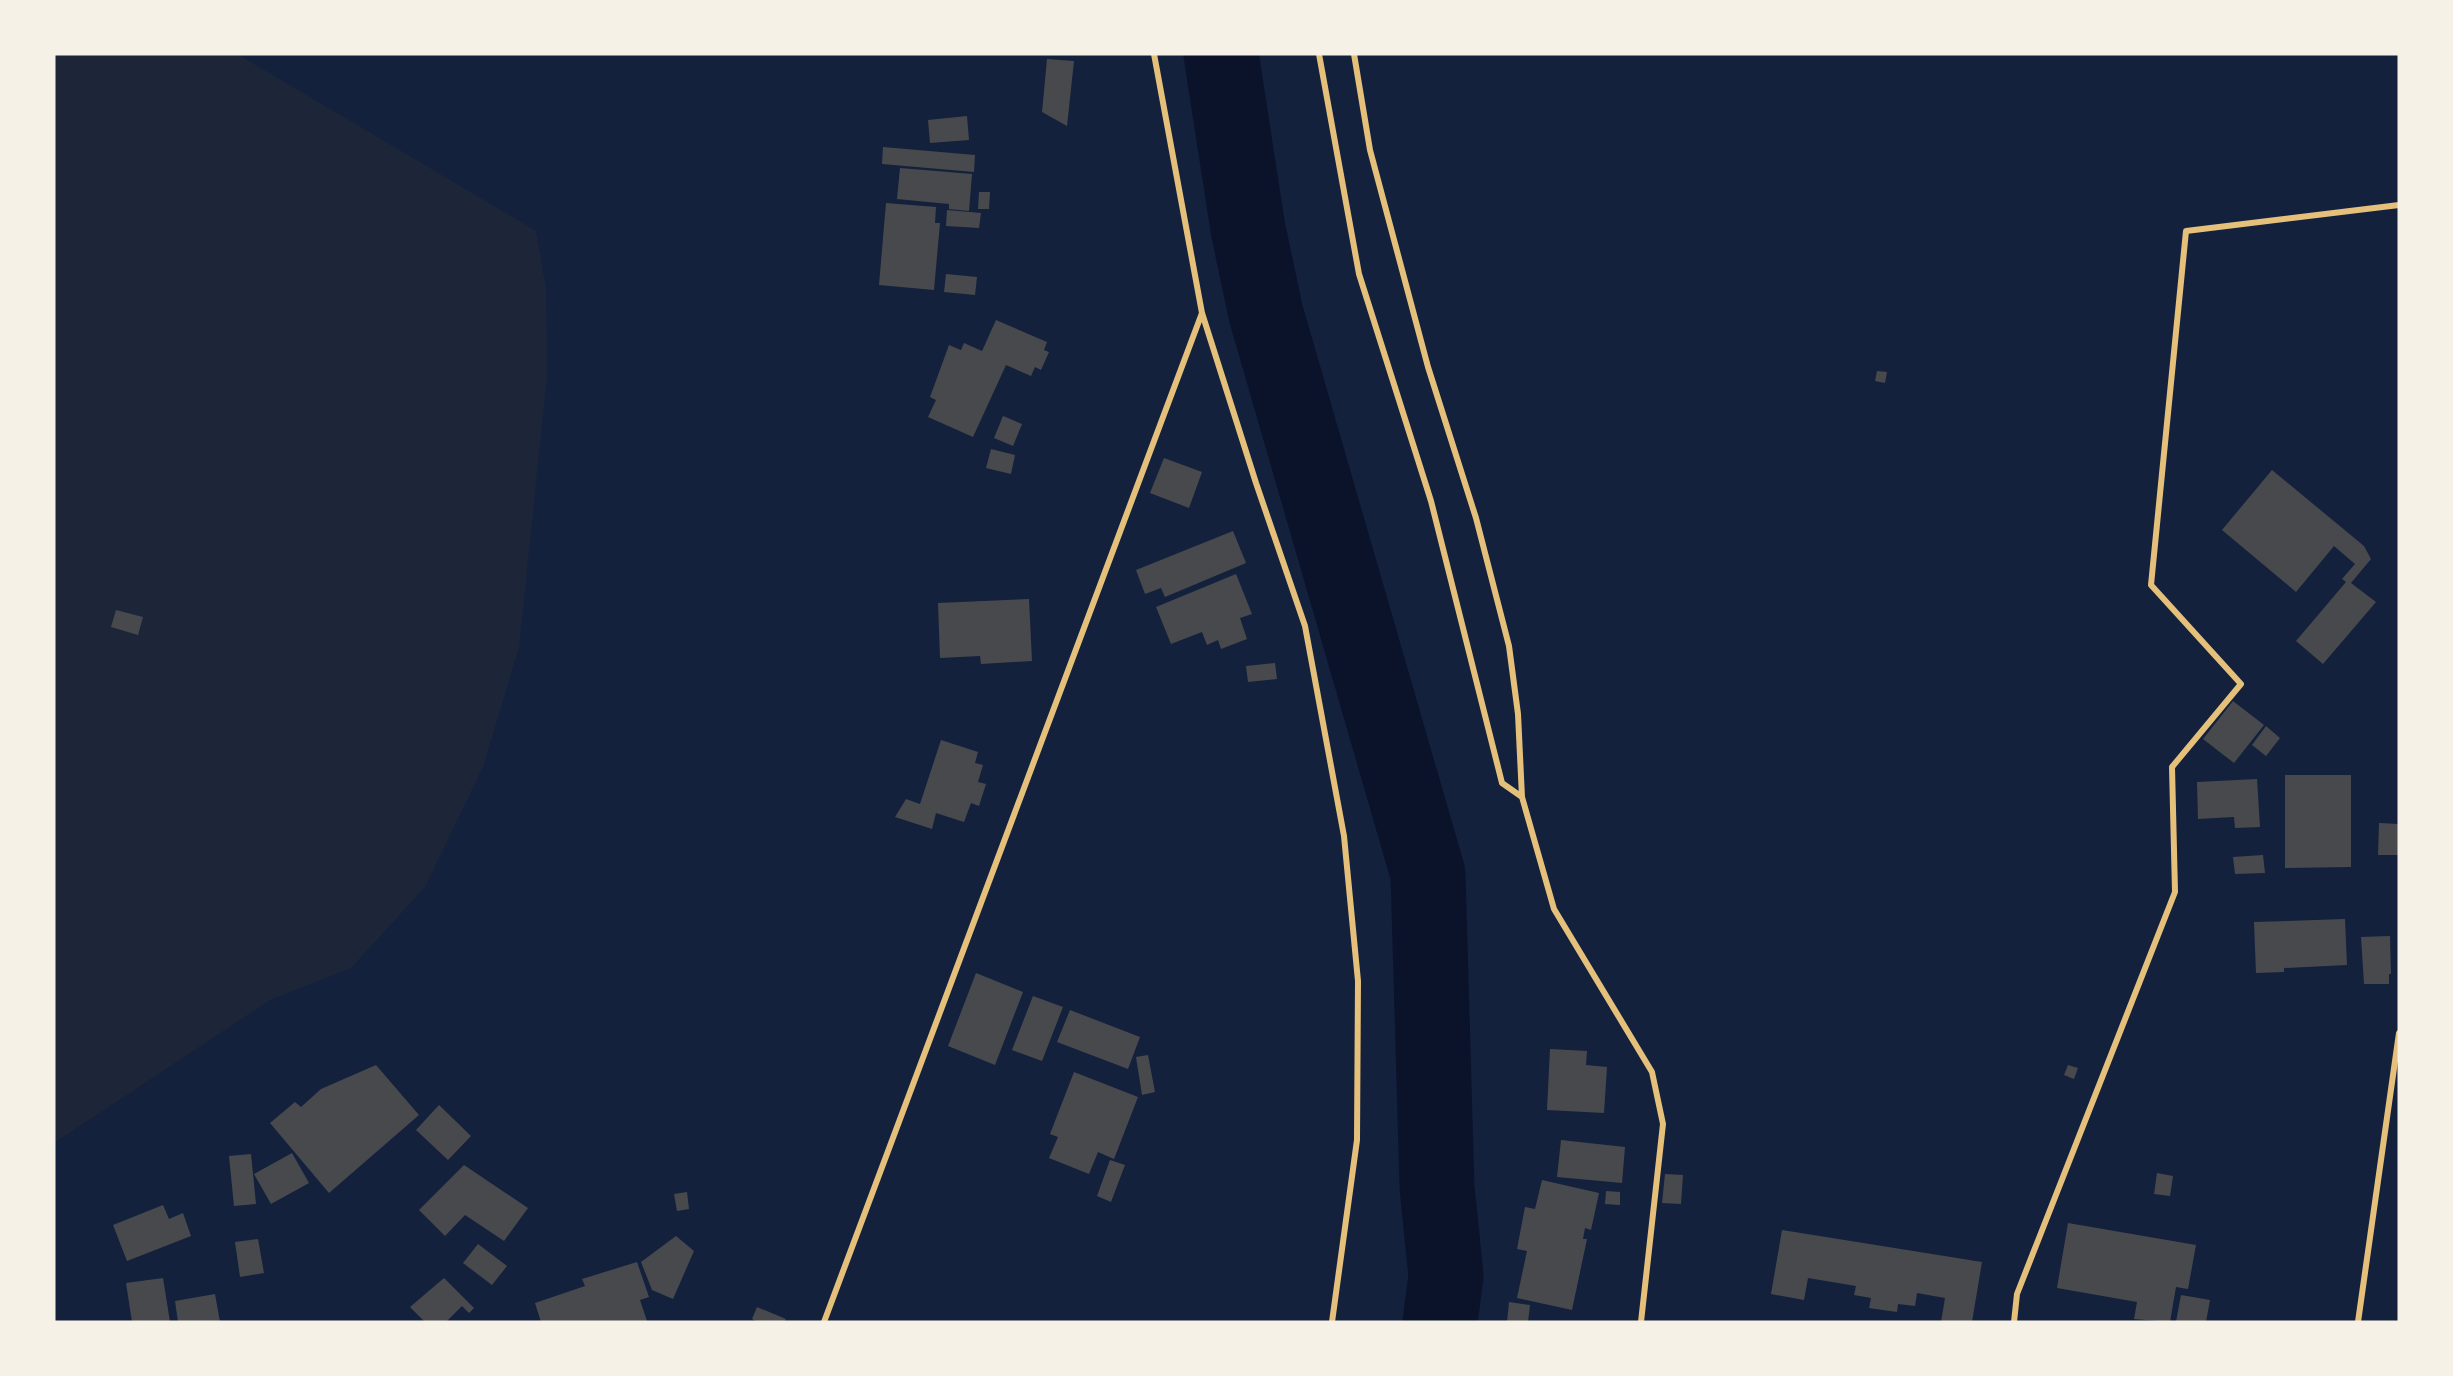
<svg xmlns="http://www.w3.org/2000/svg" width="2453" height="1376" font-family="Overpass,sans-serif">
<rect width="100%" height="100%" fill="#14213d"/>
<path fill="#1d2539" d="M54,54h183l299,177 10,58 1,87 -28,271 -36,120 -58,120 -74,81 -81,32 -216,143z"/>
<g fill="none" stroke-linecap="round" stroke-linejoin="round">
<path stroke="#0b132b" stroke-width="75" d="M1221,54l27,175 18,85 162,560 9,313 9,89 -6,46"/>
</g>
<path fill="#48494c" d="M1047,59l27,2 -7,65 -25,-14z
M967,116l2,24 -39,3 -2,-23z
M883,147l92,8 -1,17 -92,-8z
M900,168l72,6 -3,37 -20,-2v-5l-52,-5z
M979,192h11l-1,17h-11z
M886,203l50,4 -1,16h5l-6,67 -55,-5z
M947,210l34,3 -2,15 -33,-2z
M946,274l31,3 -2,18 -31,-3z
M996,320l51,22 -3,8 5,2 -8,18 -6,-3 -4,9 -25,-11 -33,72 -45,-20 8,-17 -6,-3 19,-52 12,5 3,-7 18,8z
M1877,371l10,1 -2,11 -10,-2z
M1003,416l19,8 -9,22 -19,-8z
M991,449l24,6 -4,19 -25,-6z
M1164,458l38,14 -13,36 -39,-15z
M2272,470l92,76 7,13 -20,24 25,19 -53,62 -27,-23 50,-59 -4,-3 13,-15 -21,-18 -38,46 -74,-62z
M1233,531l13,32 -81,34 -4,-9 -16,6 -9,-24z
M1236,574l16,40 -12,4 7,21 -26,10 -3,-9 -11,5 -5,-13 -31,12 -15,-37z
M1029,599l3,62 -51,3 -1,-8 -40,2 -2,-55z
M116,610l27,7 -5,18 -27,-8z
M1275,663l2,16 -29,3 -2,-16z
M2233,701l31,24 -30,38 -31,-24z
M2266,726l14,12 -14,18 -14,-11z
M941,740l37,12 -3,11 8,2 -5,17 8,2 -7,22 -8,-3 -7,19 -28,-9 -4,16 -37,-12 11,-18 14,5z
M2285,775h66v92l-66,1z
M2257,779l3,48 -25,1 -1,-11 -36,2 -1,-37z
M2379,823l20,1v31h-21z
M2263,855l2,18 -30,1 -2,-17z
M2345,919l2,46 -63,3v4l-28,1 -2,-51z
M2390,936l1,38h-2v10h-25l-3,-47z
M976,973l47,19 -28,73 -47,-19z
M1033,996l30,11 -21,54 -30,-11z
M1070,1010l70,27 -12,32 -71,-27z
M1550,1049l37,2 -1,14 21,2 -3,46 -57,-3z
M1148,1055l7,37 -13,3 -6,-38z
M376,1065l43,50 -90,78 -59,-70 25,-21 6,5 20,-18z
M2068,1065l10,3 -4,11 -10,-4z
M1074,1072l64,25 -24,62 -16,-7 -9,22 -40,-16 9,-21 -8,-3z
M439,1105l32,31 -23,24 -32,-30z
M1561,1140l64,7 -3,36 -65,-6z
M292,1153l17,30 -38,21 -17,-30z
M251,1154l5,50 -22,2 -5,-50z
M1110,1160l15,5 -14,37 -14,-6z
M464,1165l64,43 -24,33 -39,-26 -20,21 -26,-26z
M2157,1173l16,3 -3,20 -16,-2z
M1665,1174l18,1 -2,29 -19,-1z
M1542,1180l57,13 -8,37 -6,-2 -2,11h4l-15,71 -55,-12 10,-47 -10,-2 8,-42 10,2z
M1606,1191l14,1v13l-15,-1z
M687,1192l2,17 -12,2 -3,-17z
M163,1205l6,14 14,-6 8,23 -64,25 -14,-36z
M2068,1223l128,22 -8,44 -12,-2 -6,35 -36,-3 3,-17 -80,-14z
M1782,1230l200,32 -10,60h-31l4,-24 -28,-5 -2,13 -17,-2 -1,8 -28,-4 2,-10 -17,-3 2,-9 -48,-8 -4,22 -33,-6z
M676,1236l18,15 -21,48 -21,-9 -11,-28z
M258,1239l6,34 -24,4 -5,-35z
M478,1244l29,22 -15,19 -29,-22z
M637,1262l12,35 -9,3 7,21 -106,1 -6,-19 50,-17 -3,-7z
M163,1278l7,44h-38l-6,-39z
M444,1278l30,30 -5,5 -7,-7 -16,16h-21l-15,-15z
M215,1294l5,28h-42l-3,-21z
M2181,1295l29,5 -4,22h-30z
M1509,1302l21,3 -2,17h-21z
M757,1307l29,12 -2,3h-26l-6,-3z"/>
<g fill="none" stroke-linecap="round" stroke-linejoin="round">
<path stroke="#e5c07b" stroke-width="6" d="M1154,54l48,259 54,170 49,143 39,210 14,145 -1,159 -25,182
M1319,54l40,220 72,227 71,282 20,14 32,112 98,163 11,52 -22,198
M1354,54l16,96 58,217 48,151 33,128 9,68 4,83
M824,1322l378,-1009
M2014,1322l3,-28 158,-402 -3,-125 69,-83 -90,-99 35,-354 213,-26
M2358,1322l41,-289"/>
</g>
<rect width="2453" height="1376" fill="none" stroke="#f6f1e7" stroke-width="111"/>
</svg>
